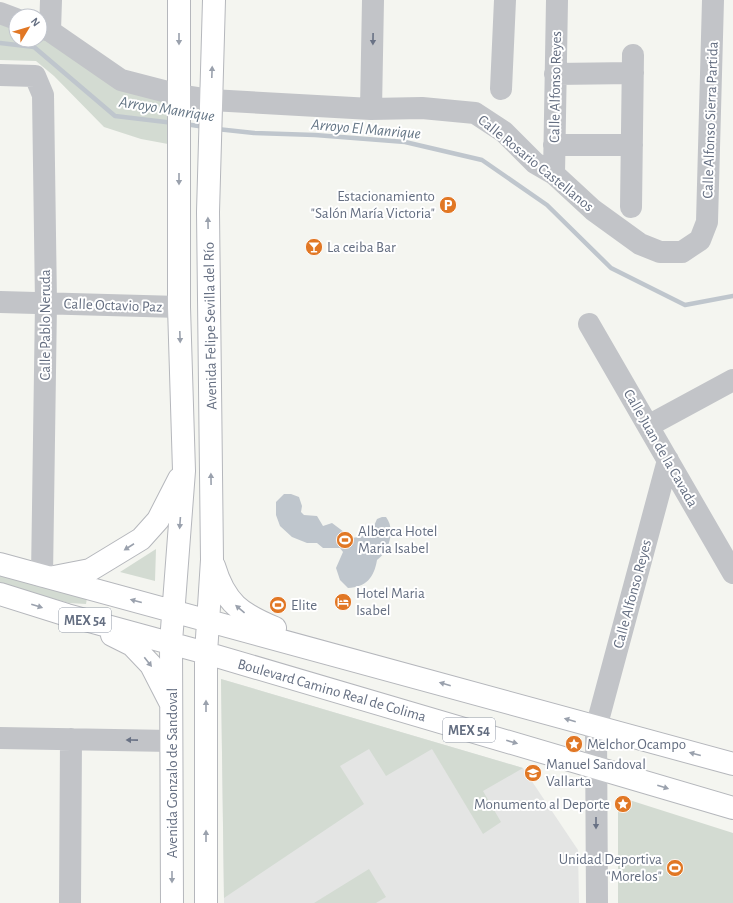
<svg xmlns="http://www.w3.org/2000/svg" width="733" height="903" font-family="'Alegreya Sans',sans-serif">
<rect width="100%" height="100%" fill="#f4f5f0"/>
<path fill="#e4e5e4" d="M221,679l302,89 55,82 1,53h-355z"/>
<path fill="#d3dbd2" d="M0,21l16,6v13h24v-4l128,63v45l-27,-5 -37,-12 -50,-51 -18,-15 -36,-1z
M156,549l-1,32 -35,-9z
M0,574l87,24 -1,6 -17,-1 -69,-19z
M221,679l302,89 -40,23 18,31 -18,12 -51,-85 -46,27 -17,-27 -29,17 24,38 -140,94z
M623,798l110,35v70h-115v-102z
M369,869l17,28 -10,6h-62z"/>
<path fill="#bfc6cd" d="M284,494h7l8,3 3,9 -1,6 3,3 13,1 6,10 9,-3 20,15 18,-3 7,-16 5,-2h4c10,13 3,34 -9,43 -3,18 -11,27 -29,28l-8,-8 -4,-12 7,-16 -3,-4h-17l-6,-5h-10l-15,-6 -12,-11 -4,-11v-13z"/>
<g fill="none" stroke-linecap="round" stroke-linejoin="round">
<path stroke="#bfc6cd" stroke-width="4.5" d="M0,43l34,4 81,69 59,7
M185,124l20,3
M217,129l37,4 61,2 90,7 77,18 65,45 64,63 74,37 48,-9"/>
<defs>
<path id="major" d="M0,564l733,200
M214,566c11,37 27,48 61,62
M54,577l36,-7 51,-31 17,-19 21,-41
M0,594l67,21 139,38 527,155
M112,635l20,10 19,20 19,37
M172,903l-1,-261 13,-171 -5,-164v-307
M206,903v-250l6,-93 -4,-348 6,-212"/>
</defs>
<use href="#major" stroke="#b5b7bc" stroke-width="24"/>
<path stroke="#c2c4c8" stroke-width="22" d="M0,13l16,6
M40,28l10,3 71,49 58,15 32,5 160,9 51,-1 53,5 29,19 31,31 19,11 39,36 47,34 20,8h22l18,-12 7,-18 6,-222
M50,31l1,-31
M555,74l78,-1
M0,75l35,1 8,19 3,208 -4,273
M501,89l4,-89
M371,109l2,-109
M554,145h78
M554,174l3,-174
M631,207l2,-152
M0,302l179,5
M589,324l144,249
M648,426l85,-46
M0,738l171,3
M70,903l1,-164
M597,903l-1,-175 72,-268"/>
<use href="#major" stroke="#fff" stroke-width="22"/>
</g>
<defs><path id="oneway-solid" d="M-6-.8H1V-3.2L6.5 0L1 3.2V.8H-6Z"/></defs>
<g fill="#9aa1ad">
<use href="#oneway-solid" transform="translate(179 39) rotate(90)"/>
<use href="#oneway-solid" transform="translate(212 72) rotate(-88)"/>
<use href="#oneway-solid" transform="translate(179 179) rotate(90)"/>
<use href="#oneway-solid" transform="translate(208 223) rotate(-91)"/>
<use href="#oneway-solid" transform="translate(180 337) rotate(88)"/>
<use href="#oneway-solid" transform="translate(211 479) rotate(-91)"/>
<use href="#oneway-solid" transform="translate(180 523) rotate(94)"/>
<use href="#oneway-solid" transform="translate(129 547) rotate(147)"/>
<use href="#oneway-solid" transform="translate(136 601) rotate(-165)"/>
<use href="#oneway-solid" transform="translate(37 606) rotate(17)"/>
<use href="#oneway-solid" transform="translate(240 609) rotate(-140)"/>
<use href="#oneway-solid" transform="translate(148 662) rotate(52)"/>
<use href="#oneway-solid" transform="translate(445 684) rotate(-164)"/>
<use href="#oneway-solid" transform="translate(206 706) rotate(-90)"/>
<use href="#oneway-solid" transform="translate(570 720) rotate(-164)"/>
<use href="#oneway-solid" transform="translate(512 742) rotate(16)"/>
<use href="#oneway-solid" transform="translate(695 754) rotate(-165)"/>
<use href="#oneway-solid" transform="translate(663 787) rotate(17)"/>
<use href="#oneway-solid" transform="translate(206 836) rotate(-90)"/>
<use href="#oneway-solid" transform="translate(172 877) rotate(90)"/>
</g>
<g fill="#697285">
<use href="#oneway-solid" transform="translate(373 39) rotate(91)"/>
<use href="#oneway-solid" transform="translate(132 740) rotate(-179)"/>
<use href="#oneway-solid" transform="translate(596 823) rotate(90)"/>
</g>
<defs>
<symbol id="parking-disc" viewBox="-11 -11 22 22"><circle r="9.5" fill="#e17724" stroke="#fff"/><path d="M-3.5-5.5H1a3.5 3.5 0 0 1 0 7H-1V5.5H-3.5ZM-1-3.4V-.6H.8a1.4 1.4 0 0 0 0-2.8Z" fill="#fff"/></symbol>
<symbol id="bar-disc" viewBox="-11 -11 22 22"><circle r="9.5" fill="#e17724" stroke="#fff"/><path d="M-6-5H6L.8 .8V4.5H3.5V6h-7V4.5H-.8V.8Z" fill="#fff"/></symbol>
<symbol id="stadium-disc" viewBox="-11 -11 22 22"><circle r="9.5" fill="#e17724" stroke="#fff"/><path d="M0-5a6.5 5 0 1 0 0 10a6.5 5 0 1 0 0-10ZM-3.5-1.8h7v3.6h-7Z" fill="#fff"/></symbol>
<symbol id="hotel-disc" viewBox="-11 -11 22 22"><circle r="9.5" fill="#e17724" stroke="#fff"/><path d="M-6-4.5h1.5V1H6V5H4.5V3h-9V5H-6ZM-4 0a1.8 1.8 0 1 1 3.6 0ZM.5 0V-2.5h3Q6-2.5 6 0Z" fill="#fff"/></symbol>
<symbol id="sight-disc" viewBox="-11 -11 22 22"><circle r="9.5" fill="#e17724" stroke="#fff"/><path d="M0-6L1.8-2.2L6-1.7L2.9 1.2L3.7 5.4L0 3.3L-3.7 5.4L-2.9 1.2L-6-1.7L-1.8-2.2Z" fill="#fff"/></symbol>
<symbol id="school-disc" viewBox="-11 -11 22 22"><circle r="9.5" fill="#e17724" stroke="#fff"/><path d="M0-5L7-2L0 1L-7-2ZM-4 1L0 2.5L4 1V4Q0 6-4 4Z" fill="#fff"/></symbol>
</defs>
<g fill-rule="evenodd">
<use href="#parking-disc" x="438" y="195" width="20" height="20"/>
<use href="#bar-disc" x="304" y="237" width="20" height="20"/>
<use href="#stadium-disc" x="335" y="530" width="20" height="20"/>
<use href="#hotel-disc" x="333" y="592" width="20" height="20"/>
<use href="#stadium-disc" x="268" y="595" width="20" height="20"/>
<use href="#sight-disc" x="564" y="734" width="20" height="20"/>
<use href="#school-disc" x="523" y="763" width="20" height="20"/>
<use href="#sight-disc" x="613" y="794" width="20" height="20"/>
<use href="#stadium-disc" x="665" y="858" width="20" height="20"/>
</g>
<g text-anchor="middle" stroke-width="4" stroke-linejoin="round" paint-order="stroke">
<g fill="#fff" stroke="#929aa7" stroke-width="1">
<rect x="59" y="608" width="52" height="24" rx="3"/>
<rect x="443" y="718" width="52" height="24" rx="3"/>
</g>
<g font-size="14" font-weight="bold" fill="#646e81">
<text x="85" y="625">MEX 54</text>
<text x="469" y="735">MEX 54</text>
</g>
<g font-size="15" fill="#646e81" stroke="#fff">
<text transform="translate(555 87) rotate(-89)" y="5">Calle Alfonso Reyes</text>
<text transform="translate(710 120) rotate(-88)" y="5">Calle Alfonso Sierra Partida</text>
<text transform="translate(536 163) rotate(39)" y="5">Calle Rosario Castellanos</text>
<text transform="translate(113 305) rotate(2)" y="5">Calle Octavio Paz</text>
<text transform="translate(45 325) rotate(-90)" y="5">Calle Pablo Neruda</text>
<text transform="translate(210 326) rotate(-91)" y="5">Avenida Felipe Sevilla del Río</text>
<text transform="translate(661 448) rotate(60)" y="5">Calle Juan de la Cavada</text>
<text transform="translate(632 594) rotate(-75)" y="5">Calle Alfonso Reyes</text>
<text transform="translate(332 690) rotate(16)" y="5">Boulevard Camino Real de Colima</text>
<text transform="translate(172 773) rotate(-90)" y="5">Avenida Gonzalo de Sandoval</text>
</g>
<g font-size="15" fill="#646e81" stroke="#fff" text-anchor="start">
<text x="435" y="201" text-anchor="end">Estacionamiento<tspan x="435" dy="17">"Salón María Victoria"</tspan></text>
<text x="327" y="252">La ceiba Bar</text>
<text x="358" y="536">Alberca Hotel<tspan x="358" dy="17">Maria Isabel</tspan></text>
<text x="356" y="598">Hotel Maria<tspan x="356" dy="17">Isabel</tspan></text>
<text x="291" y="610">Elite</text>
<text x="587" y="749">Melchor Ocampo</text>
<text x="546" y="769">Manuel Sandoval<tspan x="546" dy="17">Vallarta</tspan></text>
<text x="610" y="809" text-anchor="end">Monumento al Deporte</text>
<text x="662" y="864" text-anchor="end">Unidad Deportiva<tspan x="662" dy="17">"Morelos"</tspan></text>
</g>
<g font-size="16" font-style="italic" fill="#647585" stroke="#fff">
<text transform="translate(167 108) rotate(9)" y="6">Arroyo Manrique</text>
<text transform="translate(366 128) rotate(5)" y="6">Arroyo El Manrique</text>
</g>
</g>
<g transform="translate(28 28) rotate(52)"><circle r="19" fill="#ffffff" stroke="#c1c5cd"/>
<path d="M0-3L7 15L0 10L-7 15Z" fill="#e17724"/>
<text y="-6" font-size="11" font-weight="bold" text-anchor="middle" fill="#646e81">N</text>
</g>
</svg>
